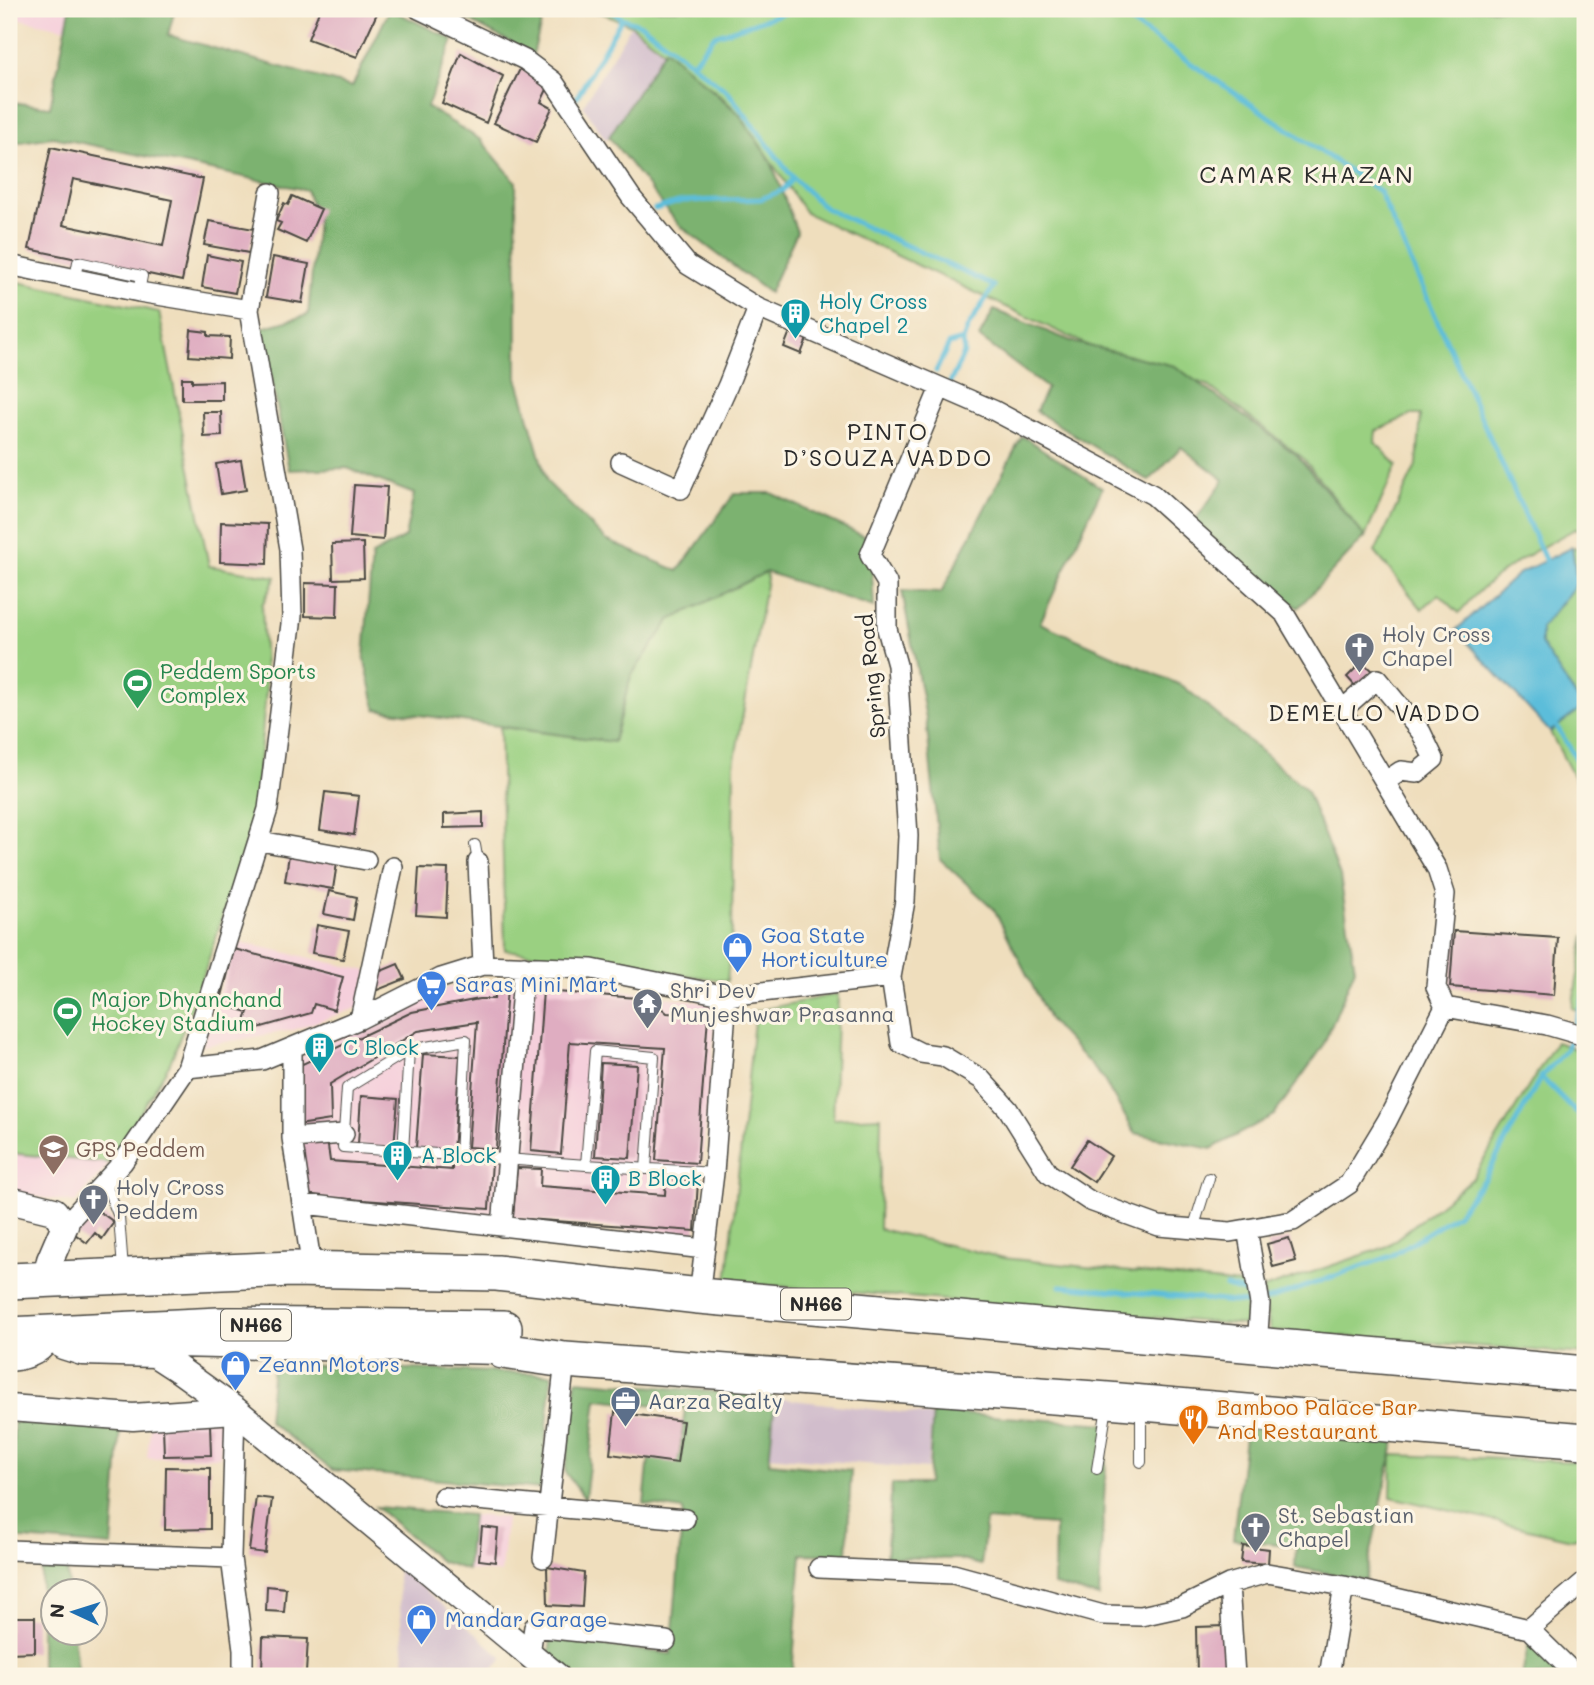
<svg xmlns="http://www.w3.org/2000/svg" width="1594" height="1685" font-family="Mali,sans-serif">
<rect width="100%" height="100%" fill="#fcf5e5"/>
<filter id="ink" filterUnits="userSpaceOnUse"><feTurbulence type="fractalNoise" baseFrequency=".0143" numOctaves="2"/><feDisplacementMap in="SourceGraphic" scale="14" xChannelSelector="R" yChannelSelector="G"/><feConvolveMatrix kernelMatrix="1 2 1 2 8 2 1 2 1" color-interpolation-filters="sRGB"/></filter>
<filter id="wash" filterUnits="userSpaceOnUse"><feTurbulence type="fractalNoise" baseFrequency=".00686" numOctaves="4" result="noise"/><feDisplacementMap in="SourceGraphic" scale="28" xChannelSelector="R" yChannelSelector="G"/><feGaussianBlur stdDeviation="1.57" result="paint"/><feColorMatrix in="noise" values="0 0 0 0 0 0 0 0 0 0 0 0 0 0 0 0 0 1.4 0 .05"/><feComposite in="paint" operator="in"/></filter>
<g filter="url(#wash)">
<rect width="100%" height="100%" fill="#efdebd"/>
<path fill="#f5cfdb" d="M9,9h62l-3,20 -59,-12z
M235,941l133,30 -8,36 -67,23 -91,16z
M548,978l169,27 -22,231 -389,-37 -11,-140 160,-74z
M9,1153l101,10 -35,40 -66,-11z
M223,1418l-3,39 -73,1 4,-38z
M472,1515l34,3 -5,55 -34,-3z"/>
<path fill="#d1bdcc" d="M631,25l34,24 -59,91 -23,-34z
M775,1398l157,18 -5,53 -159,-13z
M397,1565l106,93 -15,18h-83z"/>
<path fill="#9ad081" stroke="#627e56" stroke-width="2" d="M570,9h1015v521l-10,-1c-43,23 -85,45 -116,84l-20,-19 -17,15 -47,-57 42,-88 4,-49h-11l-34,16 -1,11 22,23 -32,72 -62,-79 -96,-73 -95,-33h-10l-296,-139 -67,-99 -18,-18 -90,-71 -29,-12z
M9,280l150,32 50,254 67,11 -14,28 4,86 -12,127 -54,168 -30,77 -60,100 -101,-10z
M1572,547l13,2v277l-5,-37 -30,-57 32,-25 -41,-63 -1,-16 37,-45z
M766,571l1,8 -33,185 -2,165 -5,52 -222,-31 -5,-223 113,15 18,-66 39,-56z
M1585,935v78l-13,-5z
M838,994l-5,125 48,-2 -2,112 125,29 244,27 -3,40 -518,-43 28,-271z
M1556,1042l29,10v302l-315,-23 -7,-42 123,-42 86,-68z
M1392,1455l193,7v74l-14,3 -180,-42z"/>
<path fill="#7bb26f" stroke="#536e4d" stroke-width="2" d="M70,9h105l-7,26 184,52 38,-78 63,31 -26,67 54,33 35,42 1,195 30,105 59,58 72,31 57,-78h36l99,46 4,68 -108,-35 -96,48 -39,56 -18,66 -237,-33 -12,-52 8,-102 33,-18 9,-43 -67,-26 -58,2 -27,-142 46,-13 9,-95 -11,-30 -253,-53 -39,6 -5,21v-62l41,5z
M447,9h98l-12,45z
M665,49l74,65 32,48 26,70 -28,61 -90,-68 -70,-88z
M994,310l82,33 99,23 122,89 68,82 -67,71 -105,-85 31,-43 -43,-33 -32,34 -113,-70 11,-23 -68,-51z
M1022,436l80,52 -62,135 143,63 123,103 34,87 15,93 -33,79 -48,67 -63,34 -76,-16 -33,-56 -52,-56 -56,-112 -54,-50 -14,-141 -24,-127 39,2z
M273,1364l279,10 -11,115 -209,-19 -64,-49z
M576,1380l199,17 -6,66 82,8 -4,84 -46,-1 -9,122h-220l-23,-21 2,-16 120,15 12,-144 -39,-6 5,-47 30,1 6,-50 -88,-9 -12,100 -20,-27z
M933,1412l175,12 -9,173 -45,-12 1,-60 -69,-5 -5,45 -23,-6 -72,-2 6,-73h36z
M14,1422l107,3 -9,121 -103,-8z
M1246,1428l149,11 -30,141 -70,-13 1,-21 -63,-7z
M376,1507l96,8 -5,55 -27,-9z
M41,1558l25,2 3,30h-17v42l21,1 4,37 31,6h-67z
M1529,1641l41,35h-48z"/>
<path fill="#5cbdda" stroke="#447482" stroke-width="2" d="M1572,547l5,36 -36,45v16l42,63 -33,25 -94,-102 62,-56z"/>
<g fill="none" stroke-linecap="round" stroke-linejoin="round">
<path stroke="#5cbdda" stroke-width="5" d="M608,9l14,9 20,7 86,67 65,86 32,30 169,78 -26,41 -5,13 1,13 -15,32
M1111,9l268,182 169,375
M692,64l22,-28 82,-27
M577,97l45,-79
M655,209l27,-8 79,-2 22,-9 10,-12
M936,371l13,-27 14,-4
M1554,722l31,51
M1574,1027l11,-34
M1541,1077l44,44
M1061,1286l195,18
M1226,1287l21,6 4,13
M1265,1301l126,-45 66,-42 28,-36 56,-101 25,-27 5,-13"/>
</g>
<g id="blocks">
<path fill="#dfadc1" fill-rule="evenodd" d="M320,9h59l-22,48 -49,-18z
M461,53l42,23 -17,47 -44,-20z
M520,69l30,14 -9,19 11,6 -16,34 -42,-19z
M51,147l152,32 -21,102 -153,-32zM73,179l99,21 -9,46 -100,-21z
M292,196l29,13 -15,34 -29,-13 4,-7 -5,-2 8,-18 4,2z
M209,221l45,8 -5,24 -45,-8z
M207,255l34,7 -6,31 -33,-6z
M273,257l36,7 -7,39 -36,-6z
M791,329l17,7 -7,18 -17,-7z
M191,330l17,2v4l22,1 -1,22 -40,-3z
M182,378h10v4l30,-1v19h-40z
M203,412h18l1,24 -18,1z
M241,460l5,30 -25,4 -5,-30z
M354,485l33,2 -4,53 -33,-3z
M221,522l47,2 -1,40 -47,-2z
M363,543l1,35 -31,1 -1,-35z
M305,583l33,1 -1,33 -32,-1z
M1362,662l10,9 -16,16 -9,-10z
M325,792l34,4 -5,39 -34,-5z
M483,812v15l-39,1v-14z
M289,855l48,8 -4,26 -48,-8z
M419,868l29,1 -2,48 -30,-2z
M329,891l28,6 -4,23 -29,-6z
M317,925l32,6 -6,28 -31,-6z
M1454,931l104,7 -4,57 -104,-8z
M234,949l109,28 -9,33 -20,-6 -3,9 -70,20 7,-21 -28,-8z
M398,964l7,15 -30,12 -6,-15z
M495,986l12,1 -11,162 -28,-2 9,-125 -59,9 -88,53 1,36 -33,5 -2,-58 116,-55 67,-13h15z
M543,991l108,8 16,14 41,3 -11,147 -41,-3 9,-112 -95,-6 -9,112 -30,-3z
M423,1054l37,2 -7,95 -37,-3z
M601,1063l36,2 -7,93 -35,-2z
M361,1096l37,3 -4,48 -36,-3z
M327,1139l3,22 122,9v-12l40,3 -3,48 -182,-13 -9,-51z
M1087,1140l24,16 -17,26 -24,-16z
M517,1168l24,1 -1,17 125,9 1,-17 32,3 -3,50 -182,-13z
M90,1205l24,17 -12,17 -7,-6 -8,10 -16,-12z
M1289,1238l7,23 -23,6 -6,-23z
M615,1412l68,9 -6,42 -67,-9z
M210,1424l1,31 -47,1 -1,-31z
M166,1467l44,1v61l-45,1z
M256,1497l16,2 -7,54 -16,-2z
M482,1527l16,2 -3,33 -16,-2z
M1243,1546l26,3 -1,15 -27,-2z
M547,1567l37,6 -2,34 -34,-2z
M267,1586l19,2 -2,24 -18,-1z
M9,1617h26v35l-26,1z
M1225,1626l2,50h-30l-1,-49z
M263,1637l45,2 -2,34 -44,-1z"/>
</g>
</g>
<g filter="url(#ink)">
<use href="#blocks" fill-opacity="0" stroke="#484641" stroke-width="2"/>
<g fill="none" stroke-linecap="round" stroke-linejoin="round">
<defs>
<path id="lane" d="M75,278l3,-16 64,14 -3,16
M475,845l3,17
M403,1152l6,-102
M460,1156l6,-116 -57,10 -62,38 -4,59 243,18
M646,1169l8,-112 -59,-6 -9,114 128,8
M105,1182l14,35 4,52
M1193,1229l16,-51
M1141,1408v54
M1097,1469l10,-62"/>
<path id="street" d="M419,9l106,51 28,21 78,116 57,68 70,43 235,102 160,85 131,118 153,256 8,25 -9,93 9,20 102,18 38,11
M9,265l130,27 110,18
M621,462l60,27 47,-104 30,-77
M1343,709l34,-30 44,53 13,27 -17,14 -16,-2 -15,10
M260,841l106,19
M478,862l5,103
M891,977l14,-76 3,-65 -11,-171 -10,-36v-46l-17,-28 70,-167
M360,1019l33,-152
M292,1049v89l20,131
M187,1068l81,-259 24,-193 -2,-67 -41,-239 21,-117
M292,1138l52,-4
M304,1204l401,45
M65,1225l58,-63 64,-94 75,-8 98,-41 81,-41 42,-13 109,4 135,27 164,-19 10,66 20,10 22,3 38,23 27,30 40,64 42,28 69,25 71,6 63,-11 56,-37 38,-63 58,-114
M502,1227l22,-261
M1247,1229l13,75 -3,42
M699,1296l15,-123 13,-177
M235,1410l-4,148 12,91v27
M443,1497l242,22
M9,1550l222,8
M543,1558l22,-198
M819,1568l134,6 150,41 38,1 41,-9 47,-23 38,-11 77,13 185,43 48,47
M1229,1584l6,92
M1529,1629l56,-48
M530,1653l4,-26 132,14
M1329,1676l15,-90"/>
<path id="secondary" d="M9,1200l45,11 11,14 -15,35 -4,18
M155,1354l19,-10 329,7
M9,1358c21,-2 33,-7 43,-27l11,15 19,6 73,2 23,15 57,41 321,266
M9,1408l124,9 102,-7"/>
<path id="highway" d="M9,1281l283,-12 205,4 202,23 886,78
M9,1335l210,-10 285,3 -1,23 62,9 543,40 477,41"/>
</defs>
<use href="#lane" stroke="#484641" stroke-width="12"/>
<use href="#street" stroke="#484641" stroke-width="22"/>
<use href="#secondary" stroke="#484641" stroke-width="29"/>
<use href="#highway" stroke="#484641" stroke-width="38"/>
<use href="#lane" stroke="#fff" stroke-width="10"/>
<use href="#street" stroke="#fff" stroke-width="19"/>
<use href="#secondary" stroke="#fff" stroke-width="26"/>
<use href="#highway" stroke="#fff" stroke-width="35"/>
</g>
</g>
<defs>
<symbol id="building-pin" viewBox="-11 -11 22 30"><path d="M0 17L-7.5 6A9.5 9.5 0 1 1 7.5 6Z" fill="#0f9aa8" stroke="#fcf5e5"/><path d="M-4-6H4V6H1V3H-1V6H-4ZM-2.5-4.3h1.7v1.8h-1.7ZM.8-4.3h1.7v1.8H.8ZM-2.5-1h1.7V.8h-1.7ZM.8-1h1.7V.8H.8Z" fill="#fff"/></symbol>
<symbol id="church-pin" viewBox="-11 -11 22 30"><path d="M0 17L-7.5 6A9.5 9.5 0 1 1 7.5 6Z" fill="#6b7280" stroke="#fcf5e5"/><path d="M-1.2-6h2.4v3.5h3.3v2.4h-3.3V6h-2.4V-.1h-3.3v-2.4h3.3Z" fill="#fff"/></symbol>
<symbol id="stadium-pin" viewBox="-11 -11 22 30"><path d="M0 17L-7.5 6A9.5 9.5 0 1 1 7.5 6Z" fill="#2e9e5b" stroke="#fcf5e5"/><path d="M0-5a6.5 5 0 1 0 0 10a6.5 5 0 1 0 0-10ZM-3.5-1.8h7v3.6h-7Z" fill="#fff"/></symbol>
<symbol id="shop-pin" viewBox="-11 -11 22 30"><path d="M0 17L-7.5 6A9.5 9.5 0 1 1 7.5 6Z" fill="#3f7fe0" stroke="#fcf5e5"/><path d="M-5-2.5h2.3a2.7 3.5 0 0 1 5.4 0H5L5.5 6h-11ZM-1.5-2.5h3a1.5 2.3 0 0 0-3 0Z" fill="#fff"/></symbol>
<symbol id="supermarket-pin" viewBox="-11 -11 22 30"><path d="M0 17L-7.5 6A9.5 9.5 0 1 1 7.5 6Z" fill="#3f7fe0" stroke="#fcf5e5"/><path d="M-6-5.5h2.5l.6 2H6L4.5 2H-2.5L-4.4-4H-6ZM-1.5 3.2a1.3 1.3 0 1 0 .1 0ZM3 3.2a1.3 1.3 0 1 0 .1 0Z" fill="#fff"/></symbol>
<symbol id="temple-pin" viewBox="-11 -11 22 30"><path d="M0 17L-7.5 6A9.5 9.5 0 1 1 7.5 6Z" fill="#6b7280" stroke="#fcf5e5"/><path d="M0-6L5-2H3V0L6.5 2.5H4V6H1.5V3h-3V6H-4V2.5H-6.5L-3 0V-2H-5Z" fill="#fff"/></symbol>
<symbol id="school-pin" viewBox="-11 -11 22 30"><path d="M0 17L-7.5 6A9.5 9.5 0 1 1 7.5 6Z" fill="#8d6e63" stroke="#fcf5e5"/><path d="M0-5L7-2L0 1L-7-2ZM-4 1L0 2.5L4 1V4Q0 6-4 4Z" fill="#fff"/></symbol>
<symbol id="office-pin" viewBox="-11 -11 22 30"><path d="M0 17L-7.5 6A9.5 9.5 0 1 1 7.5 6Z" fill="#5c6f8a" stroke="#fcf5e5"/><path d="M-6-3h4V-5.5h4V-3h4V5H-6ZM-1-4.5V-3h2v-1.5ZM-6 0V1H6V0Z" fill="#fff"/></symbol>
<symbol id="restaurant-pin" viewBox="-11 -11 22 30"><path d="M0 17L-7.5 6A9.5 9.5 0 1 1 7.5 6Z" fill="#e8710a" stroke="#fcf5e5"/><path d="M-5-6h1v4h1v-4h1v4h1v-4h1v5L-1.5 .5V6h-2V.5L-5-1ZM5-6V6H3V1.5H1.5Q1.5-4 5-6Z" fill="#fff"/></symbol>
</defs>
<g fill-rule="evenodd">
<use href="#building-pin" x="778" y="296" width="35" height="47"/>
<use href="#church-pin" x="1342" y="630" width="35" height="47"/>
<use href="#stadium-pin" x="120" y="666" width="35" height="47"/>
<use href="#shop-pin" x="720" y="930" width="35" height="47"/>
<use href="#supermarket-pin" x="414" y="968" width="35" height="47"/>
<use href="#temple-pin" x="630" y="986" width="35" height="47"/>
<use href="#stadium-pin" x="50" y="994" width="35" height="47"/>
<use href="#building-pin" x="302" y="1030" width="35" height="47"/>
<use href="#school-pin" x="36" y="1132" width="35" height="47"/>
<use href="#building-pin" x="380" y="1138" width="35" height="47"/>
<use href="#building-pin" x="588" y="1162" width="35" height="47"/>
<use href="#church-pin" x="76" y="1182" width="35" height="47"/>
<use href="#shop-pin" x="218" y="1348" width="35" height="47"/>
<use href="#office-pin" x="608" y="1384" width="35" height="47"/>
<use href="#restaurant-pin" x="1176" y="1402" width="35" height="47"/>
<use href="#church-pin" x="1238" y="1510" width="35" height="47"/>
<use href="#shop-pin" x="404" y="1602" width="35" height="47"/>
</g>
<g text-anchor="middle" stroke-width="6" stroke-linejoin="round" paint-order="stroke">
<g fill="#fcf5e5" stroke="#6a6863" stroke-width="2">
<rect x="781" y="1288.5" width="70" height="31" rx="5"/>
<rect x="221" y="1309.5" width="70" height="31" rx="5"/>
</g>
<g font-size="19" font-weight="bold" fill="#2b2b2b">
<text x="816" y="1311">NH66</text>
<text x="256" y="1332">NH66</text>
</g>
<g font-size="21" fill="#0d838f" stroke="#fcf5e5" text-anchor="start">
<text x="819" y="309">Holy Cross<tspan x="819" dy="24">Chapel 2</tspan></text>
<text x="343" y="1055">C Block</text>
<text x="421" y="1163">A Block</text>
<text x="628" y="1186">B Block</text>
</g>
<g font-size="21" fill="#5b616d" stroke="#fcf5e5" text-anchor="start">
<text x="1382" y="642">Holy Cross<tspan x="1382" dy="24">Chapel</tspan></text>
<text x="670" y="998">Shri Dev<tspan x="670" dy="24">Munjeshwar Prasanna</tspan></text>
<text x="116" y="1195">Holy Cross<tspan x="116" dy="24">Peddem</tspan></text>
<text x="1278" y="1523">St. Sebastian<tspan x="1278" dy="24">Chapel</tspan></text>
</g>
<g font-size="21" fill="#27864d" stroke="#fcf5e5" text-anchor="start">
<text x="160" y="679">Peddem Sports<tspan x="160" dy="24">Complex</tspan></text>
<text x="91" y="1007">Major Dhyanchand<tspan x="91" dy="24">Hockey Stadium</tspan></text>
</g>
<g font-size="21" fill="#2b2b2b" stroke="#fcf5e5">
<text transform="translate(872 676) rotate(-96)" y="7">Spring Road</text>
</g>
<g font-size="21" fill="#366cbe" stroke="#fcf5e5" text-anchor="start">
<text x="761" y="943">Goa State<tspan x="761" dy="24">Horticulture</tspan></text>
<text x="455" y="992">Saras Mini Mart</text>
<text x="258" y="1372">Zeann Motors</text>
<text x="445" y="1627">Mandar Garage</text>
</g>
<g font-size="21" fill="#785e54" stroke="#fcf5e5" text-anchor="start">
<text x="76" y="1157">GPS Peddem</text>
</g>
<g font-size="21" fill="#4e5e75" stroke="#fcf5e5" text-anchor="start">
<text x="648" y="1409">Aarza Realty</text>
</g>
<g font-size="21" fill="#c56008" stroke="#fcf5e5" text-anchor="start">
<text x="1217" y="1415">Bamboo Palace Bar<tspan x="1217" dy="24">And Restaurant</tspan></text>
</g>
<g font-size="23" letter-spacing="2" fill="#2b2b2b" stroke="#fcf5e5">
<text x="888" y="440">PINTO<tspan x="888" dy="26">D’SOUZA VADDO</tspan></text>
<text x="1375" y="721">DEMELLO VADDO</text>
</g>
<g font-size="24" letter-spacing="2" fill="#2b2b2b" stroke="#fcf5e5">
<text x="1307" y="183">CAMAR KHAZAN</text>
</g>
</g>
<rect width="1594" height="1685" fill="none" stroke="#fcf5e5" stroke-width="35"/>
<g transform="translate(74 1612) rotate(274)"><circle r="33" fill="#fcf5e5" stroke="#a8a49b" stroke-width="2"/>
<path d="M0-5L12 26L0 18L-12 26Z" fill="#1f6fb2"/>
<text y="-10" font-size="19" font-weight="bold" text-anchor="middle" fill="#2b2b2b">N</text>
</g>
</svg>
